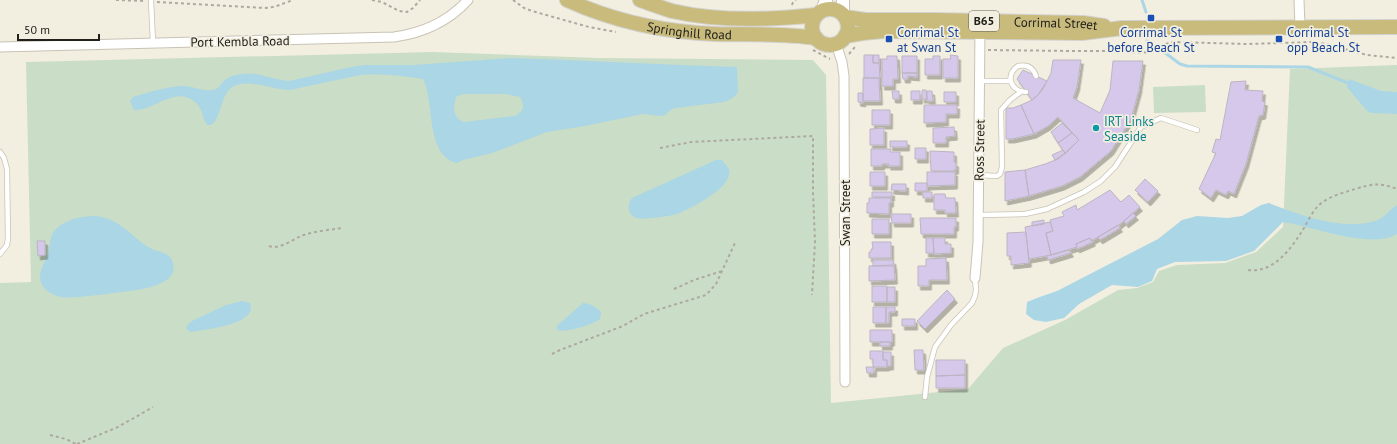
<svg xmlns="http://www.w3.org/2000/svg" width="1397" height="444" font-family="'PT Sans',sans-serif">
<defs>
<filter id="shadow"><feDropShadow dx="2.5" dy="4" stdDeviation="0" flood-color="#0004"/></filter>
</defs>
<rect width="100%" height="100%" fill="#f3efe0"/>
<path fill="#caddc7" d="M432,52l167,6 214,2 13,15 5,328 137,-14 35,-41 62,-28 53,-30 19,-2 16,-6 6,-11 18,-6 48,-2 31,-11 27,-25 7,-158 107,-4v379h-1397v-161l31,-1 -5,-220z
M1205,85l1,27 -52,1 -1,-26z"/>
<path fill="#abd6e5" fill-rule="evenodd" d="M510,58c76,2 151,7 227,9l1,25 -3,4 -4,3 -7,3 -48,6 -4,1 -7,6 -4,1 -18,-2 -58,12 -38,6 -55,21 -29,7 -6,3c-32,-7 -22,-61 -34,-84 -21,-3 -41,-6 -63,-4l-70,15c-18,0 -44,-13 -59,-2 -11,8 -10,34 -21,37h-3c-5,-7 -4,-16 -11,-22 -20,-19 -41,8 -62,7l-4,-9 3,-4c17,-5 35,-11 52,-11 9,1 18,5 27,4 7,-1 8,-5 12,-9 4,-4 11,-6 17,-7 16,-3 32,6 48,7l62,-14 14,-2h49zM464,94h42l14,3c5,8 4,14 -5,19l-51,6c-11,-4 -12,-16 -7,-26z
M1349,79l32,12 16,1v22l-25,-1 -5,-2 -20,-24z
M716,160h6c2,3 6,6 7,10 5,17 -39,39 -52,44 -8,2 -32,6 -40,4 -10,-3 -10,-13 -5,-20z
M1269,203c31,12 76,29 109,17 7,-3 12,-11 19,-15v29c-27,16 -85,-8 -114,-12l-29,29 -28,10 -51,1 -18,7 -5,12 -14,6 -26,-2 -33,19 -15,14 -18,4 -12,-2 -8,-6 1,-12 10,-4 20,-7 101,-52 24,-19 15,-4 31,2 14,-2 19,-11z
M97,216c24,4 33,19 51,31 7,4 17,5 22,10 5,6 5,15 0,20 -3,3 -8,6 -13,8 -16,6 -33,6 -50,9 -15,1 -31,5 -46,3 -5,-1 -12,-4 -16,-8 -11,-12 -1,-24 3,-36 3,-10 1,-18 9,-25 12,-10 26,-12 40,-12z
M242,301l8,2c9,22 -47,27 -60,29l-4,-4 3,-5 5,-3 32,-15z
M583,303c6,0 15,4 18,10l-1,6c-9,6 -33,14 -43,11v-4l2,-2z"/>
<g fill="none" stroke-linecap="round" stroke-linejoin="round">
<path stroke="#abd6e5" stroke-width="3" d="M1142,0l4,12
M1147,41l2,6 15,5 16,12 7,2 121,1 40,16"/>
</g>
<path fill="#d6c8ea" stroke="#bbb5c3" filter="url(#shadow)" d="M864,55h9v8h6l1,15h-16z
M873,55h6v8h-6z
M950,55l8,1v22h-15v-19h8z
M887,56h10l1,23h-5v7h-11v-27h5z
M902,56h15v17h-15z
M933,56h7v19h-15v-16h8z
M1053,60h28l-4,27 -4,11 27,15 10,-23 3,-29h30l-4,29 -8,29 -20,32 -31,26 -18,9 -33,10 -4,-26 20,-6 13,-5 8,-6 13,-13 -21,-23 -10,9 -14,8 -13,-29 11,-5 6,-5 5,-6 8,-16z
M1023,70l24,11 -9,14 -6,5 -15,-21z
M902,73h15v4l-9,-1v3h-5z
M863,78h16l1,23h-17z
M1246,81l-1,9 18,1 -1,10 3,1 -2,13 -4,1 -13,48 -12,30 -6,-3 -2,4 -10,-5 -5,8 -12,-9 17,-36 -4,-1 4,-13 4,1 11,-58z
M922,90h4l1,9h-5z
M892,91h7v8h-6z
M911,91h9v9h-9z
M927,91h5l1,10h-6z
M944,92h12v10h-12z
M858,93h5v10l-5,-1z
M924,105h33v9h-11v8l-22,1z
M1021,105l13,29 -22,5h-6v-31h7z
M872,110h18v15h-18z
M1062,123l10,10 -14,10 -7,-11z
M954,127l1,9 -9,1v6h-13v-15z
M884,128v17h-14v-16z
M1072,133l7,7 -14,13 -7,-10z
M890,141h17v6h-17z
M915,148h11v11h-11z
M871,149h20l-1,3h10v14h-12l1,-2h-7v2h-11z
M1063,150l2,3 -10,7 -3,-5z
M930,151l24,1v10l2,1v7h-2v1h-23z
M1025,170l4,26 -24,5v-29z
M870,172h15v14h-15z
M927,172h28v13l-28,1z
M1145,179l13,12 -10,11 -13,-12z
M915,183h12v8h-12z
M892,184h14v7l-15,-1z
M1110,190l11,12 8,-7 11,12 -21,18 -26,15 -2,1 -1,-3 -14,6 1,3 -26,8 -5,-22 7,-2 -3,-11 14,-4 -2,-4 14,-7 1,5z
M872,192h20v5h-20z
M923,192h9v6h-9z
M934,194h11l1,4h9l1,15h-11v-3h-11z
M869,198h22v5h-2v11l-22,-1v-10h2z
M1133,213l3,3 -10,8 -2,-3z
M891,214h20v9h-19z
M920,218h36v9h-2v7h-33z
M872,219h17v15h-17z
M1044,220v4l-12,2v-4z
M1050,222l3,9 -7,2 5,22 -22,4 -4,-32z
M1118,225l2,3 -20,12 -2,-3z
M1026,232l3,31 -18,2v-9h-4v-23z
M926,238h7l1,15h-8z
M933,238h12v6h6v9l-17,1z
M1090,238l3,4 -16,7 -1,-5z
M37,241h8v14l-7,1z
M872,242h19v16h-22v-6h2v-3h2z
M1069,250l2,3 -23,7 -1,-4z
M946,258l1,22h-18v6h-11v-20h8v-7z
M873,260h20l1,6h-21z
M894,265l1,15 -26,1v-15z
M872,286h15v16h-15z
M887,287h8v15h-8z
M947,290l8,9 -30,30 -8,-8z
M873,307h13v16h-13z
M886,307h9v5h-6v11h-3z
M902,319h13v7h-13z
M870,330h22v12h-22z
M880,342h10v4h-10z
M914,350h9l1,20h-9z
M870,351h13v9h4v7h-14v-8h-3z
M883,352h8v14h-4v-6h-4z
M936,360h29v15l-29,1z
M866,367h8v6h-7z
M965,375v13h-29v-12z"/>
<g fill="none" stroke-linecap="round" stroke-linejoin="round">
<defs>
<path id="lane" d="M151,0l2,43
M979,81h32
M1026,92c-16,-1 -21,-17 -8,-26 9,-2 15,1 18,10
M0,152l4,6 3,11 1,69 -1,7 -7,9
M978,175l19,1 3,-2 2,-7 -1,-57 9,-10 12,-9
M978,215l47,-1 22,-5 37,-17 17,-11 14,-14 26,-40 20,-9 36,12
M925,397l2,-20 8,-30 16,-22 21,-22 3,-7 1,-6 -1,-12"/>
<path id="street" d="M1299,0l1,27
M836,44l6,18 2,14 1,306
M0,47l394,-10c29,-4 54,-15 74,-37
M975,278l3,-36 2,-214"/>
<path id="secondary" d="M843,0v15
M822,11l4,-11"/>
<g id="primary">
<path id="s1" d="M567,0c46,21 97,32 148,34 34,1 67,-1 101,4"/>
<path d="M640,0c11,4 22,8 32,11 47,11 97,9 144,4"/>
<circle cx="830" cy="27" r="18"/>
<path id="s2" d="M845,17l20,3h70l148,3 21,3"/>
<path d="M845,36l18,-3 20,-2 199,2 40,-5 275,-1"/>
</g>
</defs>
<use href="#lane" stroke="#c8c3b5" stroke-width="6"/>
<use href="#street" stroke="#c8c3b5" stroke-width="11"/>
<use href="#secondary" stroke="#c8c3b5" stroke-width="14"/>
<use href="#primary" stroke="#d3d2d1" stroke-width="16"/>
<path stroke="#ada99e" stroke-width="2" stroke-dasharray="3 3" stroke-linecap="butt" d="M116,0l29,1
M372,0l10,2 17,9 8,1 6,-4 7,-8
M513,0l11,8 8,3 57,16 27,5
M157,2l108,6 9,-1 19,-7
M792,5l1,-3 3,-2
M813,50l17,9
M988,50l84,1h40l25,2 14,-1 11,-7 11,-3 75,2 65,-2 13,2 41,11 30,3
M849,54l6,-7
M660,148l31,-6 122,-6v56l2,50 -3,53
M269,246c10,4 23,-6 32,-10 13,-5 28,-6 41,-8
M1248,270c26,3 43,-21 56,-42 4,-7 8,-16 15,-23 10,-9 24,-12 36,-16 17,-5 25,-7 42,0
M674,289l20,-9 28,-9
M552,354l8,-4 63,-24 21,-12 62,-19 10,-11 19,-41
M50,435l16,4 10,5
M77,444l41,-17 35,-20"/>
<use href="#lane" stroke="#fff" stroke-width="4.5"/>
<use href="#street" stroke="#fff" stroke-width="9"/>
<use href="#secondary" stroke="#fff" stroke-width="12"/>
<use href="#primary" stroke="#c8bb7c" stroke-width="14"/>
</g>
<g fill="#1a4fb4" stroke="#f3efe0" stroke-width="1.5">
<rect x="1147" y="14" width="8" height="8" rx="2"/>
<rect x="885" y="35" width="8" height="8" rx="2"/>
<rect x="1275" y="35" width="8" height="8" rx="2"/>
</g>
<circle fill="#0f9aa8" stroke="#f3efe0" stroke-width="1.5" cx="1096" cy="128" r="4"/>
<g text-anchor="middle" stroke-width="3.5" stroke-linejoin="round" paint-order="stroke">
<rect fill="#f3efe0" stroke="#615e56" stroke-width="1" x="969" y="11" width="30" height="20" rx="3"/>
<g font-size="12" font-weight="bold" fill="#22201b">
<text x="984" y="25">B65</text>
</g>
<g font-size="13" fill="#22201b" stroke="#f3efe0">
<text dy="5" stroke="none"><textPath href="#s2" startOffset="211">Corrimal Street</textPath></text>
<text dy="5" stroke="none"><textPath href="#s1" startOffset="127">Springhill Road</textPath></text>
<text transform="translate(240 41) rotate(-1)" y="5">Port Kembla Road</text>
<text transform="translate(979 150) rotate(-89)" y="5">Ross Street</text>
<text transform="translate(845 213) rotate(-90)" y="5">Swan Street</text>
</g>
<g font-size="13" fill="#164399" stroke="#f3efe0" text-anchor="start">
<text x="897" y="37">Corrimal St<tspan x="897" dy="15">at Swan St</tspan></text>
<text x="1151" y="37" text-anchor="middle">Corrimal St<tspan x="1151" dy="15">before Beach St</tspan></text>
<text x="1287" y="37">Corrimal St<tspan x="1287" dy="15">opp Beach St</tspan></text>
</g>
<g font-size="13" fill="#0d838f" stroke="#f3efe0" text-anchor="start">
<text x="1104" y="126">IRT Links<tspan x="1104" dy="15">Seaside</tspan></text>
</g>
</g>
<path d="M18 34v6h81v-6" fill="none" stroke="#22201b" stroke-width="2"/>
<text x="24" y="34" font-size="12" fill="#22201b" stroke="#f3efe0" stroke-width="3" paint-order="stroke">50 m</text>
</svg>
